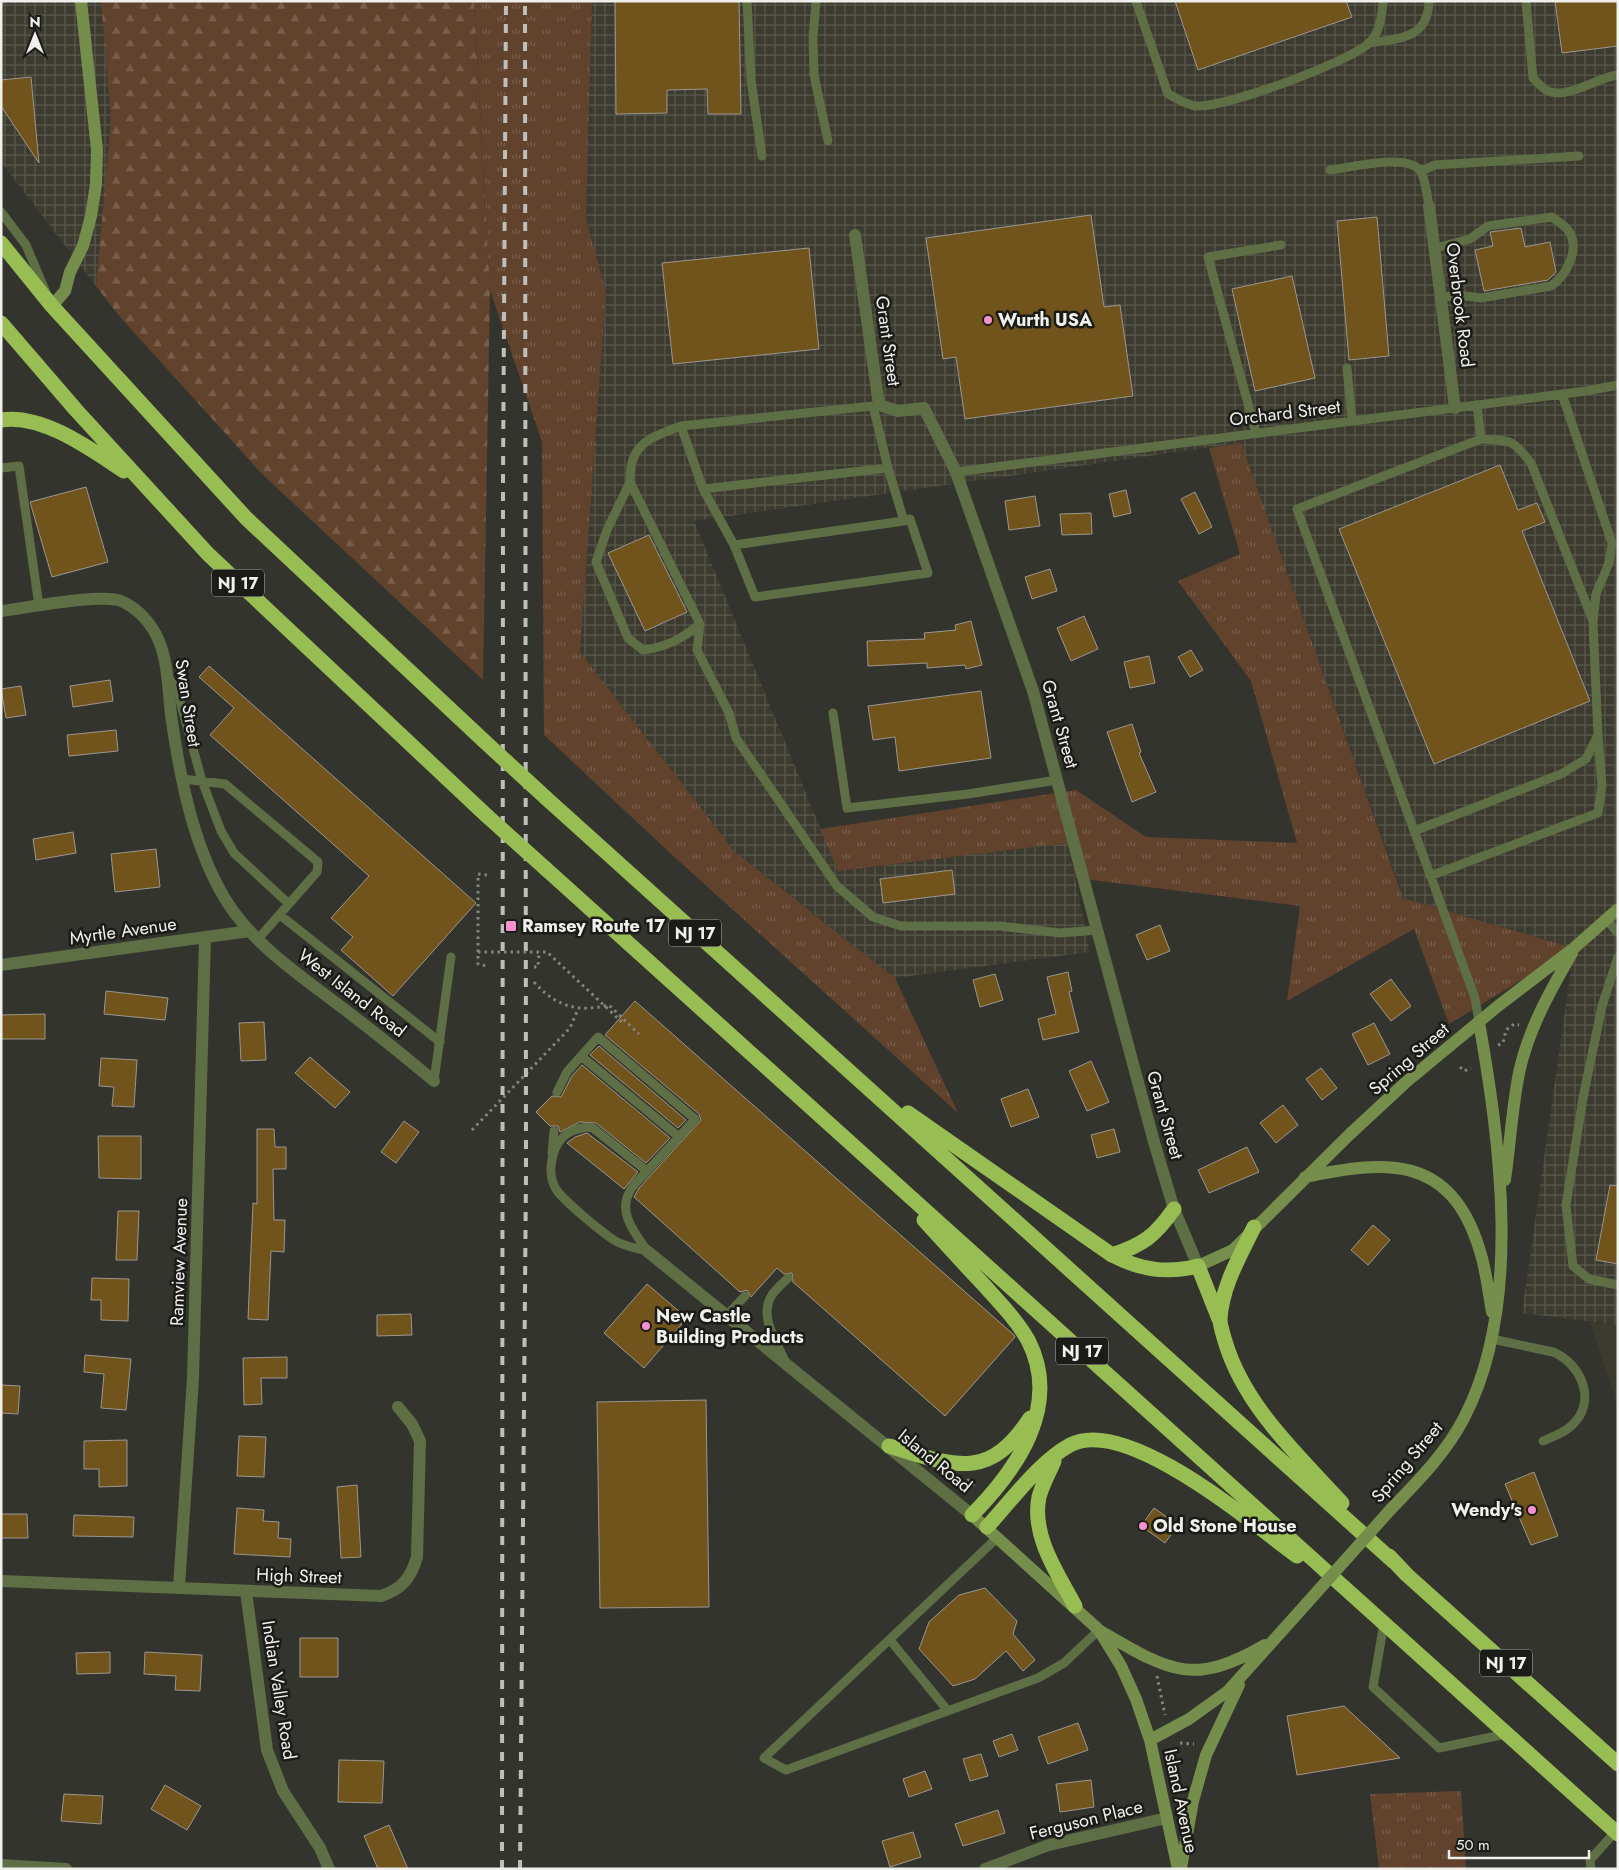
<svg xmlns="http://www.w3.org/2000/svg" width="1619" height="1870" font-family="Jost,sans-serif">
<defs>
<pattern id="industrial-grid" width="8" height="8" patternUnits="userSpaceOnUse" patternTransform="scale(1.25)"><rect width="8" height="8" fill="#3d3b2f"/><path d="M0 4h8M4 0v8" fill="none" stroke="#59584d"/></pattern>
<pattern id="grass-tufts" width="24" height="20" patternUnits="userSpaceOnUse" patternTransform="scale(1.25)"><rect width="24" height="20" fill="#61422d"/><path d="M3 7l-1-3M5 7V3M7 7l1-3M15 17l-1-3M17 17v-4M19 17l1-3" fill="none" stroke="#785e4c"/></pattern>
<pattern id="forest-firs" width="22" height="20" patternUnits="userSpaceOnUse" patternTransform="scale(1.25)"><rect width="22" height="20" fill="#61422d"/><path d="M5 1l3.5 6h-7zM16 11l3.5 6h-7z" fill="#785e4c"/></pattern>
</defs>
<rect width="100%" height="100%" fill="#34342e"/>
<path fill="#3d3b2f" d="M1590,1322l28,3v83z"/>
<path fill="url(#industrial-grid)" d="M1,1h100l10,119 -15,166 -95,-124z
M592,1h1026v1324l-96,-12 52,-365 -170,-50 -164,-455 -546,78 144,350 230,-28 22,109 -195,26 -160,-126 -155,-200 26,-360 -20,-73z"/>
<path fill="url(#grass-tufts)" d="M474,1h118l-6,218 20,73 -26,360 155,200 160,126 63,135 -288,-260 -126,-118 -2,-293 -52,-152z
M1241,443l162,455 171,50 -125,76 -35,-95 -127,72 13,-95 -224,-28 -8,-35 -230,28 -18,-42 256,-39 70,47 151,6 -46,-162 -73,-100 62,-27 -31,-106z
M1461,1791l5,78h-87l-9,-75z"/>
<path fill="url(#forest-firs)" d="M101,1h373l16,289 -7,390 -221,-206 -142,-157 -24,-31 15,-166z"/>
<path fill="#71531c" stroke="#9b9790" d="M615,1h124l2,113h-33l-1,-25 -40,1v23l-51,1z
M1175,1h171l6,16 -154,53z
M1555,1h63v45l-56,7z
M31,77l8,86 -38,-57v-26z
M1091,215l13,92 16,-2 13,91 -168,23 -9,-62 -13,2 -17,-121z
M1377,217l12,139 -40,4 -12,-139z
M1521,228l4,19 25,-5 6,30 -8,8 -64,11 -9,-41 18,-4 -3,-14z
M809,248l10,101 -146,15 -11,-101z
M1292,276l23,102 -60,13 -23,-102z
M1500,465l18,45 19,-7 8,19 -23,9 68,170 -156,63 -95,-235z
M86,487l22,75 -56,15 -22,-75z
M1126,490l5,23 -17,4 -5,-23z
M1195,492l17,35 -13,7 -18,-35z
M1035,496l5,30 -31,4 -4,-29z
M1091,513l1,21 -30,1 -2,-21z
M649,535l38,77 -42,19 -37,-78z
M1050,569l7,22 -25,8 -7,-22z
M1084,616l14,33 -27,12 -14,-33z
M971,621l11,44 -16,4 -1,-4 -38,3v-5l-59,3 -1,-25 58,-2 -1,-6 32,-3 -1,-5z
M1191,650l12,20 -13,7 -12,-20z
M1149,656l6,27 -25,5 -6,-26z
M209,666l267,237 -83,93 -52,-46 12,-13 -22,-19 38,-42 -159,-141 24,-27 -35,-31z
M110,680l3,21 -40,6 -3,-21z
M21,686l5,29 -20,3 -5,-29z
M981,691l10,67 -92,13 -4,-34 -22,3 -5,-34z
M1132,724l9,28 -2,1 17,39 -24,10 -25,-70z
M116,730l2,21 -49,5 -2,-21z
M73,832l3,21 -40,7 -3,-21z
M156,849l4,38 -45,5 -4,-38z
M952,870l3,24 -72,9 -3,-24z
M1160,925l10,26 -23,9 -11,-25z
M1068,972l4,19 -3,1 10,40 -36,8 -5,-21 18,-5 -9,-37z
M995,974l8,26 -23,7 -7,-27z
M1391,979l20,27 -20,15 -21,-27z
M106,991l62,7 -3,22 -61,-6z
M635,1001l379,334 1,2 -70,79 -152,-134 -1,-9 -8,1 -7,-6 -26,29 -4,-7 -7,2 -106,-95 5,-9 62,-68 -2,-6 -94,-79z
M45,1014v25h-44v-24z
M264,1022l2,38 -25,1 -2,-38z
M1374,1023l16,31 -22,11 -16,-31z
M599,1046l87,74 -8,8 -88,-73z
M310,1057l40,35 -15,16 -40,-35z
M101,1058l36,2 -3,47 -22,-1 2,-19 -15,-1z
M1091,1061l18,41 -22,9 -18,-40z
M582,1065l88,73 -24,25 -50,-40 -16,-1 -20,10 -2,-6h-8l-14,-14 16,-16 9,1 11,-21z
M1321,1068l16,20 -15,12 -16,-21z
M1028,1089l11,28 -28,10 -10,-28z
M1283,1105l15,20 -22,18 -16,-20z
M404,1121l15,11 -23,31 -15,-11z
M257,1129h17l1,18h11v22h-13l1,51h11l-1,32 -13,-1 -3,69 -20,-1 5,-116 4,1z
M1114,1129l6,23 -23,6 -6,-23z
M587,1133l51,39 -14,17 -57,-46 8,-6z
M98,1136h43v43l-42,-1z
M1247,1147l12,25 -50,21 -11,-23z
M1610,1185l8,1v78l-22,-4z
M118,1211h21l-2,49h-21z
M1373,1225l17,15 -22,25 -17,-15z
M92,1278l37,1 -1,42 -27,-1v-20h-10z
M647,1284l40,34 -43,50 -40,-35z
M411,1314l1,21 -35,1v-21z
M85,1355l46,4 -5,51 -25,-2 3,-34 -20,-2z
M287,1357v21h-26l1,26 -18,1 -1,-47z
M1,1385l19,1 -2,28 -17,-1z
M706,1400l3,207 -109,1 -3,-206z
M239,1436l27,1 -2,40 -27,-1z
M127,1440v46l-28,1v-18h-15v-28z
M1534,1472l24,64 -27,9 -26,-61z
M357,1485l4,72 -20,1 -4,-71z
M237,1508l27,2 -1,11 16,1 -1,16 13,1 -1,18 -56,-3z
M1154,1508l24,17 -13,18 -24,-17z
M1,1514h26l1,24h-27z
M74,1515l60,2 -1,20 -60,-1z
M985,1588l32,33 -4,13 22,26 -12,11 -17,-20 -31,28 -22,7 -34,-37 10,-27 30,-27z
M300,1638h38v39h-38z
M110,1652v21l-33,1 -1,-21z
M145,1652l57,3 -2,36 -25,-1 1,-14 -32,-2z
M1344,1706l56,52 -103,17 -10,-59z
M1078,1723l10,27 -40,14 -10,-27z
M1012,1734l6,16 -19,7 -6,-16z
M981,1754l7,22 -18,5 -7,-22z
M339,1760l45,1 -2,42 -44,-1z
M925,1771l7,18 -23,8 -6,-18z
M1091,1780l3,27 -34,5 -4,-28z
M165,1785l36,21 -14,24 -36,-21z
M64,1794l39,2 -2,28 -40,-3z
M998,1810l7,23 -42,13 -8,-22z
M389,1825l19,44h-30l-14,-33z
M913,1832l8,25 -31,10 -8,-26z"/>
<g fill="none" stroke-linecap="round" stroke-linejoin="round">
<path stroke="#858580" stroke-width="3" stroke-dasharray="2.5 4" stroke-linecap="butt" d="M487,875l-9,-1v90l9,2
M534,967h4l1,-15
M534,982c21,24 44,31 75,23l30,29
M1498,1045l5,-2 3,-13 8,-6 5,1
M1460,1067l4,4 7,-3
M472,1130l98,-102 8,-19
M963,1485l5,-5 9,8
M1157,1676l8,39
M1180,1743l14,1"/>
<path stroke="#5e6e45" stroke-width="9" d="M747,1l4,79 11,76
M816,1l-3,36 1,38 14,66
M1136,1l32,93c8,4 19,11 28,12 31,1 148,-42 172,-62 12,-10 14,-29 15,-43
M1526,1l7,77c4,4 10,11 15,13 19,9 50,-14 70,-16
M1370,43c30,-5 58,-4 59,-42
M1330,170c20,-2 79,-18 91,2 5,9 6,24 8,34
M1421,171l14,-6 144,-9
M1,212l25,33 19,45
M1435,248l35,-9 18,-13 64,-9c5,4 12,8 16,13 13,18 -1,45 -17,56l-70,12 -24,-3 -16,3
M1347,368l5,53
M1477,405l4,34 -184,70 178,489 4,24
M873,406l15,62 -185,21 -22,-63 192,-20 6,-1
M681,426c-32,12 -52,18 -51,56l70,142 -3,26 32,63 7,25 101,148 36,31 28,9h99l60,7 37,-3
M1256,433l-48,-176 73,-12
M1481,439c28,1 32,0 50,24l62,158
M1,468l18,-2 20,140
M956,472l630,-81 32,-6
M630,482l-23,48 -11,32 32,76 15,12c23,-3 39,-11 57,-26
M703,489l31,56 170,-24 -16,-53
M734,545l21,52 173,-24 -18,-54 -6,2
M168,677l9,13 25,91 19,50 13,22 55,51
M833,713l14,95 121,-14 89,-14
M183,779l42,5 93,78 -1,10 -59,67
M1414,831l147,-57 25,-15 12,-24 -5,-113 3,-28 13,-31 3,-20 -50,-149
M1430,876l168,-63 4,-27 -4,-51
M280,915l160,127
M1606,919l12,14
M1618,957l-16,49 -19,92 -17,107 7,61 16,13 29,6
M581,1056l98,81 -32,34
M434,1081l17,-124
M557,1092l10,-20 31,-35 97,82 -16,18
M587,1127l6,1 54,43c-6,7 -15,14 -18,22 -11,21 7,41 18,58 -10,-3 -25,-5 -33,-11 -14,-9 -46,-36 -56,-48 -14,-18 -6,-52 14,-61 5,-2 10,-3 15,-4z
M552,1153l2,-22
M727,1315l18,-19
M1492,1339l61,13c29,12 45,51 18,74 -7,7 -19,11 -28,15
M785,1361c-8,-19 -27,-45 -13,-66 4,-6 11,-12 16,-17
M998,1537l-234,221 22,12 252,-92 26,-15 35,-33
M1384,1623l-11,64 66,61 67,-14
M890,1640l58,71
M1591,1869l-1,-9 25,-28"/>
<path stroke="#5e6e45" stroke-width="12" d="M1429,206l26,202
M855,235l24,170 19,6 26,-3 32,64 77,219 121,451 20,67 24,57
M1,611c25,-3 100,-18 120,-10 17,7 31,23 38,40 10,24 9,55 13,81 9,61 23,131 57,183 27,41 72,71 111,101 32,24 63,49 94,75
M1,965l249,-34
M647,1251l325,264
M1,1581l380,15c21,-7 30,-18 36,-39l3,-116 -8,-17 -14,-17
M179,1587l14,-209 12,-441
M246,1591l21,159 16,41 37,57 9,21
M1,1865l65,4
M985,1869l64,-24 118,-27"/>
<path stroke="#758e4c" stroke-width="12" d="M52,306l13,-15 5,-19 13,-26 8,-30 5,-32 1,-34 -16,-149
M1305,1177c80,-17 145,-23 174,71 7,20 9,42 13,64
M1505,1180c5,-35 7,-72 14,-107 9,-43 31,-82 53,-120
M1198,1266l35,-16 117,-116 55,-51 93,-77 76,-58 44,-39
M1391,1509c27,-28 55,-56 73,-91 59,-113 36,-276 15,-396
M972,1515l127,115 22,36 15,33 14,41 28,129
M1102,1632c67,39 91,55 163,13
M1150,1740l39,-21 39,-28 79,-88
M1181,1868l12,-67 13,-46 33,-70"/>
<path stroke="#97bd53" stroke-width="15" d="M1,243l51,63 194,212 237,222
M1,323l75,87 132,144 279,262
M1,420c41,-7 91,30 123,51
M546,798l848,764
M546,869l1072,965
M908,1113l204,142c28,15 55,19 86,11l21,53
M924,1220c20,22 39,43 59,64 16,18 33,35 45,56 34,66 -11,129 -56,175
M1254,1227c-14,29 -32,59 -34,92 0,7 3,15 5,22 19,65 73,114 117,162
M1112,1255c31,-10 43,-19 62,-46
M889,1446c63,19 99,37 141,-28
M1054,1461c-5,12 -12,24 -15,36 -8,39 19,77 36,109
M987,1527c24,-26 52,-65 83,-82 56,-30 182,78 227,111
M1389,1556l18,19 211,189"/>
<path stroke="#bfbfba" stroke-width="4" stroke-dasharray="9 9" stroke-linecap="butt" d="M502,1869l1,-1389 3,-479
M520,1869l6,-694 -1,-1174"/>
<path stroke="#858580" stroke-width="3" stroke-dasharray="2.5 4" stroke-linecap="butt" d="M478,952h69l76,71"/>
<path stroke="#758e4c" stroke-width="12" d="M1307,1603l84,-94"/>
<path stroke="#97bd53" stroke-width="15" d="M483,740l63,58
M487,816l59,53"/>
</g>
<g fill="#f790ce" stroke="#1b1b18" stroke-width="2">
<circle cx="988" cy="320" r="5"/>
<rect x="505" y="920" width="12" height="12" rx="2.5"/>
<circle cx="646" cy="1326" r="5"/>
<circle cx="1532" cy="1510" r="5"/>
<circle cx="1143" cy="1526" r="5"/>
</g>
<g text-anchor="middle" stroke-width="5" stroke-linejoin="round" paint-order="stroke">
<g fill="#1b1b18" stroke="#b0b0ac" stroke-width="1">
<rect x="212" y="569.5" width="52" height="27" rx="4"/>
<rect x="669" y="919.5" width="52" height="27" rx="4"/>
<rect x="1056" y="1337.5" width="52" height="27" rx="4"/>
<rect x="1480" y="1649.5" width="52" height="27" rx="4"/>
</g>
<g font-size="16" font-weight="bold" fill="#f0f0ec">
<text x="238" y="589">NJ 17</text>
<text x="695" y="939">NJ 17</text>
<text x="1082" y="1357">NJ 17</text>
<text x="1506" y="1669">NJ 17</text>
</g>
<g font-size="18" fill="#f0f0ec" stroke="#1b1b18">
<text transform="translate(1460 305) rotate(83)" y="6">Overbrook Road</text>
<text transform="translate(888 341) rotate(82)" y="6">Grant Street</text>
<text transform="translate(1285 413) rotate(-7)" y="6">Orchard Street</text>
<text transform="translate(188 703) rotate(81)" y="6">Swan Street</text>
<text transform="translate(1060 724) rotate(74)" y="6">Grant Street</text>
<text transform="translate(123 931) rotate(-8)" y="6">Myrtle Avenue</text>
<text transform="translate(352 993) rotate(38)" y="6">West Island Road</text>
<text transform="translate(1409 1059) rotate(-41)" y="6">Spring Street</text>
<text transform="translate(1165 1115) rotate(74)" y="6">Grant Street</text>
<text transform="translate(179 1262) rotate(-88)" y="6">Ramview Avenue</text>
<text transform="translate(935 1461) rotate(39)" y="6">Island Road</text>
<text transform="translate(1407 1462) rotate(-50)" y="6">Spring Street</text>
<text transform="translate(299 1576) rotate(2)" y="6">High Street</text>
<text transform="translate(279 1690) rotate(81)" y="6">Indian Valley Road</text>
<text transform="translate(1181 1801) rotate(78)" y="6">Island Avenue</text>
<text transform="translate(1086 1820) rotate(-14)" y="6">Ferguson Place</text>
</g>
<g font-size="18" font-weight="bold" fill="#f0f0ec" stroke="#1b1b18" text-anchor="start">
<text x="998" y="326">Wurth USA</text>
<text x="522" y="932">Ramsey Route 17</text>
<text x="656" y="1322">New Castle<tspan x="656" dy="21">Building Products</tspan></text>
<text x="1522" y="1516" text-anchor="end">Wendy's</text>
<text x="1153" y="1532">Old Stone House</text>
</g>
</g>
<rect width="1619" height="1870" fill="none" stroke="#f0f0ec" stroke-width="5"/>
<g transform="translate(35 35)" stroke="#1b1b18" stroke-width="4" paint-order="stroke">
<path d="M0-4L9 19L0 12L-9 19Z" fill="#f0f0ec"/>
<text y="-8" font-size="14" font-weight="bold" text-anchor="middle" fill="#f0f0ec">N</text>
</g>
<path d="M1449 1850v8h140v-8" fill="none" stroke="#f0f0ec" stroke-width="2.5"/>
<text x="1456" y="1850" font-size="15" fill="#f0f0ec" stroke="#1b1b18" stroke-width="4" paint-order="stroke">50 m</text>
</svg>
